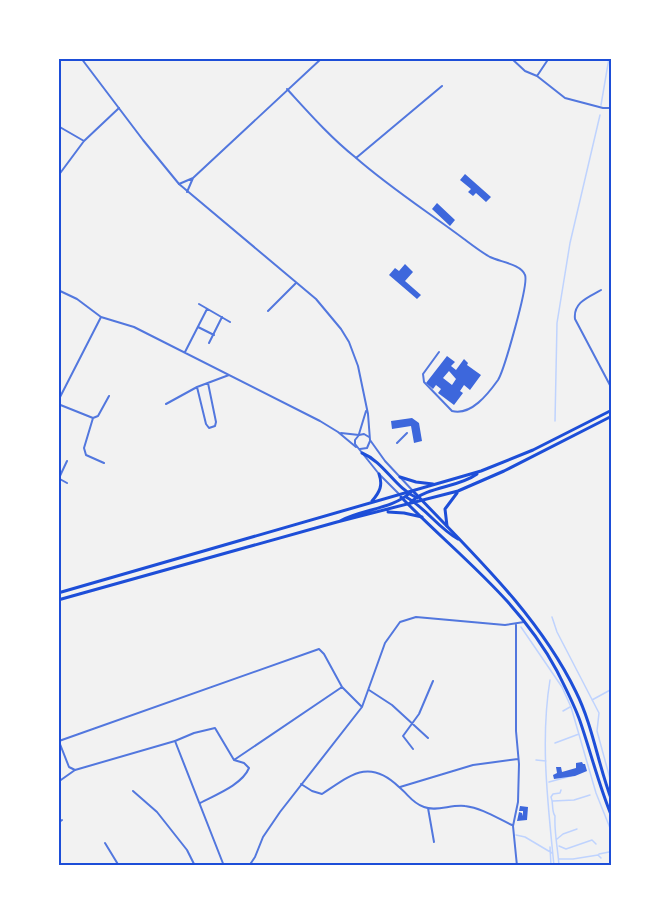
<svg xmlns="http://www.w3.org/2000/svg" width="670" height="924" font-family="Helvetica,sans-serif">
<rect width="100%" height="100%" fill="#f2f2f2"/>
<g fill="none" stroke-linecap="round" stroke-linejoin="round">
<path stroke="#bfd3fe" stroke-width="1.5" d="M601,105l8,-47
M555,421l2,-98 13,-80 30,-128
M552,617l5,15 42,81 -2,18 15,55
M521,627l41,60 9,20 25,86 16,40
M550,680c-10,61 -2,124 4,186
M592,700l20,-11
M563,711l7,-4
M555,743l24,-9
M536,760l10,1
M549,782l22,-6
M553,801l21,-1 16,-5
M516,835l9,2 27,16
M557,839l6,-5 14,-5
M559,846l7,3 26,-9 4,4
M550,847l1,19
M599,854l10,-2
M559,859h14l25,-4 3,3
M559,866c-1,-17 -5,-34 -4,-50 -4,-6 -1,-12 -4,-19l2,-3 7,-1 1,-3"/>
</g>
<path fill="#3d67dc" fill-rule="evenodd" d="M465,174l26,23 -5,5 -10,-9 -3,3 -5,-4 3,-3 -11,-9z
M437,203l18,17 -5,6 -18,-17z
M405,264l8,8 -8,9 16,14 -4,4 -28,-24 6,-7 4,3z
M447,356l8,6 -4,4 5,4 8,-11 4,4 -1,2 14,10 -11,15 -6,-5 -4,6 3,2 -9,12 -16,-12 3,-4 -5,-4 -3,4 -7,-6zM449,371l7,8 -4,6 -9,-7z
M412,418l7,5 3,18 -8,2 -3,-17 -19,3 -1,-8z
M582,762l1,2h2l2,7 -12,5 -21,3 -1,-4 4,-2 -1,-6h5l1,5 14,-4v2v-7z
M520,806l8,1 -1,13 -10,1 2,-9 3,1 1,3v-5h-4z"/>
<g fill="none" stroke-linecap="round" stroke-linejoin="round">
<path stroke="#5277de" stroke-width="2" d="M511,58l14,13 12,5 28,22 38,10h9
M537,76l12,-18
M287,89c22,24 43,48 68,68 34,30 73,55 109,82 8,6 17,13 26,18 10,5 31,7 35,18 4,9 -21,95 -27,105 -10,14 -27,36 -46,31l-28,-29 -1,-8 16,-22
M58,126l26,15
M356,158l86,-72
M58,176l26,-35 35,-33
M179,184l14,-6 129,-120
M187,192l6,-14
M58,290l19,9 24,18 33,10 186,94 18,11 18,15
M601,290c-12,7 -28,12 -26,29l37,70
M199,304l31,18
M268,311l28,-28
M198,327l16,8
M209,343l13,-26
M185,352l22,-43
M197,387l9,37 3,4 6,-2 1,-4 -8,-39
M58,401l43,-84
M58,404l35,14
M166,404l31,-17 32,-12
M341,433l18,2
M397,443l10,-10
M104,463l-18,-8 -2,-7 9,-30 5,-2 11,-20
M58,478l9,5
M59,478l8,-17
M516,625v106l3,33 -1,38 -5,24 4,40
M369,690l23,15 36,33
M59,741l260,-92 5,5 18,33 19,19
M175,741l19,-8 21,-5 19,32
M413,749l-10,-13 16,-22 14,-33
M234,760l108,-73
M58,782l17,-12
M301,784l11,7 10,3c29,-19 47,-36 77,-7 9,7 13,16 25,20 12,5 28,-3 41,-1 17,2 32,12 47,19
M400,787l73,-22 45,-6
M133,791l24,21 30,38 8,16
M200,803c15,-8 42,-18 49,-35l-5,-5 -10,-3
M428,808l6,34
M58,823l4,-3
M105,843l14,23
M249,866l6,-9 8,-20 17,-25 82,-105 23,-64 15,-21 16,-5 89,8 19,-3"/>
<path stroke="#5277de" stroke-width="2" d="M81,58l62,82 36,44 137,115 25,30 8,13 9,24 10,48 2,26 15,21 28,30
M359,434l7,-23
M369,437l-5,-3 -5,1 -4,5v4l24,30 20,20
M360,449l7,-1 3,-7
M58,739l11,28 6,3 100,-29 49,125"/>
<path stroke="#1d4ed8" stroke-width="3" d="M413,491c59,62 125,123 163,201 17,34 22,73 36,109
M401,497c55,57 118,102 156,174 8,16 17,33 23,50 11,32 19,65 32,96"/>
<path stroke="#1d4ed8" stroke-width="3" d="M362,453c22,9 33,35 55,45
M400,477l16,5 17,2
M406,497c20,11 32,31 52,42
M372,501c8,-9 11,-16 7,-27
M410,503c17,-17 48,-15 67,-29
M388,512l16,1 18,4
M340,521c22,-12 53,-12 71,-29
M447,526l-2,-17 12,-16
M58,593l423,-122 52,-21 79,-40
M58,600l279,-78 121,-31 46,-20 108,-55"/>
</g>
<rect width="670" height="924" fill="none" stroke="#ffffff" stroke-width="120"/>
<rect x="60" y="60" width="550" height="804" fill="none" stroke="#1d4ed8" stroke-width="2"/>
</svg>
